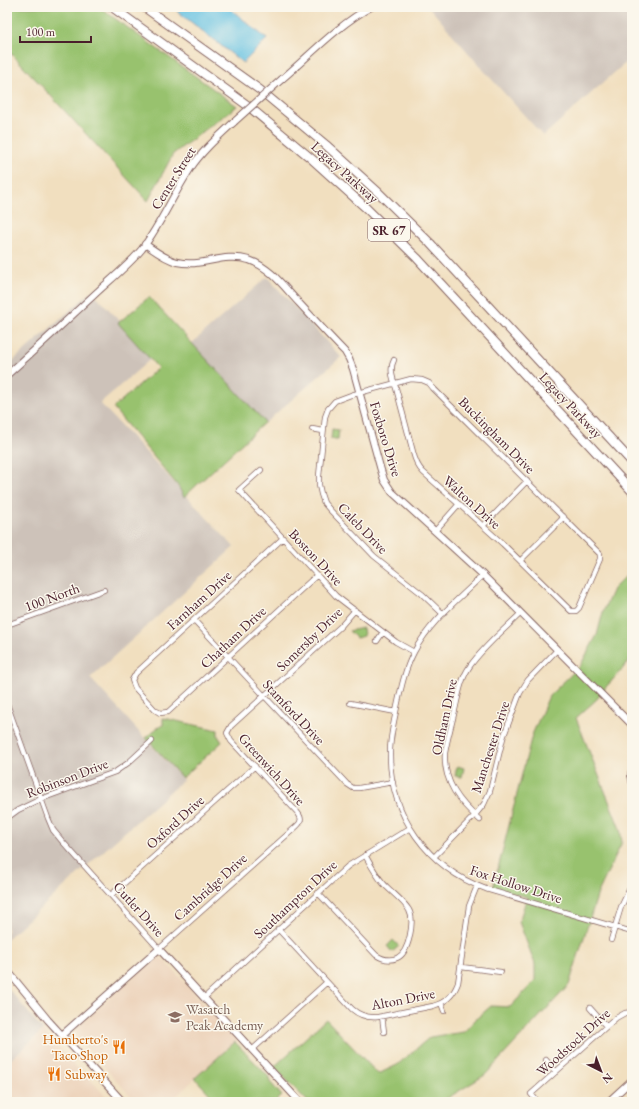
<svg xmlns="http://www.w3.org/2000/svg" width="639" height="1109" font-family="'EB Garamond',serif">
<rect width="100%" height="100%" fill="#fbf7ec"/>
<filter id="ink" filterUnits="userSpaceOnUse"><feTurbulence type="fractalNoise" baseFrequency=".025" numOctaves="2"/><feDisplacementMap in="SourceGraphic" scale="8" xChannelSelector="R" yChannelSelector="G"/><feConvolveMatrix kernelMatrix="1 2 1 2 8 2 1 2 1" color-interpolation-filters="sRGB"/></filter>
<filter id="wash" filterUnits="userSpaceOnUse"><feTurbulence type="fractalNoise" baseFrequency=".012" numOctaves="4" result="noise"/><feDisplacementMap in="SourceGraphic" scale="16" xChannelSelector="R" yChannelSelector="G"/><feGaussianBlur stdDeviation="0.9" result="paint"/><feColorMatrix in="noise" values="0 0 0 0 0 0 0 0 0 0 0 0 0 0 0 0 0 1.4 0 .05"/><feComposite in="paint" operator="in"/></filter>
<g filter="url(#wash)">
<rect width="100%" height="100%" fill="#f1dfbf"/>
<path fill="#ecd2b9" d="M158,957l6,3 73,80 -67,62h-34l-59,-65 -2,-7 2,-3 77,-68z
M43,1030l10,12 24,26 10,8 24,26h-104v-39z"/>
<path fill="#cdc2b9" d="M429,7h203v50l-89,79 -65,-72z
M267,277l74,80 -76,66 -74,-79z
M92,291l61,66 -53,46 134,144 -144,131 93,102 -94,84 -82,75v-573z
M7,987l36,43 -36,33z"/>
<path fill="#98c26e" stroke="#71704c" d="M7,7h92l138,99 -64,48 -25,47 -135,-146 -6,-2z
M149,297l116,125 -81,75 -6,-11 -65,-78 45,-40 -40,-45z
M332,429l7,1 -1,9h-7z
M632,570v88l-15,17 -11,12 -9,12 -21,19 44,111 2,13 -24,51 -29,92 -84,90 -44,27h-133l-34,-35 52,-48 52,55 19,-9 33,-28 34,-5 12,-13 15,-13 19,1 25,-26v-17l-16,-42 8,-25 -34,-9 39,-153 17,-39 31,-30 17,-31 6,-23 10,-23z
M363,628l1,8 -8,2 -7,-7z
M163,718l55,12v6l4,6 -40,36 -36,-40 11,-10 6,-3z
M457,766l7,2 -2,9 -7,-1z
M393,940l6,6 -7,6 -5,-6z
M235,1042l33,34 2,6 12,14 -7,6h-58l-22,-24z"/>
<path fill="#64c1e2" stroke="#577086" d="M172,7h56l39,32 -24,24z"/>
</g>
<g filter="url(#ink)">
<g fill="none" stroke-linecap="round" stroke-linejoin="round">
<defs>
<path id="street" d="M394,360c-5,9 -1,19 2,28l17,64c2,8 4,14 10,20l80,72 68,67h5l3,-3 21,-49v-5l-167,-166 -4,-5 -7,-3 -11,-1 -60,16 -16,6 -7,8 -3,8 -6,59v9l2,9 3,9 6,7 44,46 48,38 21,20
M312,429l11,2
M261,470l-22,20 97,106 60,46 18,10
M483,526l44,-45
M435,531l24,-27
M283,538l-147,135 -4,7 3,8 20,22 5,3 8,-1 149,-137
M520,561l44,-44
M483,575c-24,24 -53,46 -69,77 -9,17 -13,36 -17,55 -3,14 -7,30 -7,45 -1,63 38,116 96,137l146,43
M194,620l75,81 78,83 6,4h6l34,-6
M7,625l97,-35
M377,641l6,-9
M631,699l1,-1
M350,703l46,9
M7,704l41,114 5,12 9,11 97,108 138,-123c5,-5 5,-8 0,-14l-66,-71 -4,-8 4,-7 110,-100 14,-16
M632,765l-2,10 2,9
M7,818l11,-8 23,-11 74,-27 13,-9 24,-22
M480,820c-20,-17 -37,-38 -35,-67 2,-13 6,-26 9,-39 4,-16 6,-34 16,-48 14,-20 34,-36 51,-53
M434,857l41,-42 9,-11 6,-13 13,-53 17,-45 8,-13 29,-30
M318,893l58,62c6,4 14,6 21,3 12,-5 18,-37 12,-48 -6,-10 -18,-18 -26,-27 -7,-8 -13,-19 -18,-28
M111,895l144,-129
M278,929l74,80c8,7 16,9 26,8l55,-11c13,-4 20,-10 25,-23l11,-77 8,-20
M611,940l10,-33 11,-23
M461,967l40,5
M204,998l144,-132 62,-38
M441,1003l3,8
M590,1008l16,18
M382,1016l2,16
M252,1050l75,-68
M546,1060l10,12
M538,1102l-7,-8 85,-76 9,-5 7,-1"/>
<path id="secondary" d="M282,79c28,-24 57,-55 89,-72
M145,244c10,7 20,15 32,18 25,6 45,-10 72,-2 21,7 35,27 50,43 15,16 30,33 46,49l4,7 4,10 27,98 4,13 8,12 91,83 149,150
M7,375c29,-26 58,-53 87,-80 16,-15 34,-29 48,-46 19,-25 31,-54 48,-80 12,-18 28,-32 44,-47
M7,970l41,50 75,82
M62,1035l97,-86 141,153
M608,1102l24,-22"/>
<path id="highway" d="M112,7l135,98 66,55 52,47 52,51 215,233
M144,7l116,83 66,55 53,48 51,50 202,219"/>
</defs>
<use href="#street" stroke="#84625f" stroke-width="6"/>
<use href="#secondary" stroke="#84625f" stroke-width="8"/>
<use href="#highway" stroke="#84625f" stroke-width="10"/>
<use href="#street" stroke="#fff" stroke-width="4.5"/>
<use href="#secondary" stroke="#fff" stroke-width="6"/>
<use href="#highway" stroke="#fff" stroke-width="8"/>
<defs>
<path id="secondary-bridge" d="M234,122l48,-43"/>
</defs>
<use href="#secondary-bridge" stroke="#84625f" stroke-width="8" stroke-linecap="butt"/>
<use href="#secondary-bridge" stroke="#fff" stroke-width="6"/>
</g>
</g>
<defs>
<symbol id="school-bare" viewBox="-9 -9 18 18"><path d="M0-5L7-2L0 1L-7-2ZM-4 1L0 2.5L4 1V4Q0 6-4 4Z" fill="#8d6e63" stroke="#fbf7ec" stroke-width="2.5" paint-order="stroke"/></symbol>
<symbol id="restaurant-bare" viewBox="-9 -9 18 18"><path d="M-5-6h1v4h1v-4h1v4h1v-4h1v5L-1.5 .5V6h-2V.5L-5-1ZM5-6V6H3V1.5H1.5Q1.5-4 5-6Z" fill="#e8710a" stroke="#fbf7ec" stroke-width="2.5" paint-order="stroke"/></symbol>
</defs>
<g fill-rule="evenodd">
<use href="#school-bare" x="165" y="1007" width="20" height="20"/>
<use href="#restaurant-bare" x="109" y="1037" width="20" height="20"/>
<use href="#restaurant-bare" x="44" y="1064" width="20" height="20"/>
</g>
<g text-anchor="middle" stroke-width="3" stroke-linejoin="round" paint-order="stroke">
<rect fill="#fbf7ec" stroke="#7f6065" stroke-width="1" x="368" y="219" width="42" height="22" rx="3"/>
<g font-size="13" font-weight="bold" fill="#4a1f2b">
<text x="389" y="235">SR 67</text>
</g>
<g font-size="14" fill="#4a1f2b" stroke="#fbf7ec">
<text transform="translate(345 172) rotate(42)" y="5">Legacy Parkway</text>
<text transform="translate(173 178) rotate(-58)" y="5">Center Street</text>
<text transform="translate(571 405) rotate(47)" y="5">Legacy Parkway</text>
<text transform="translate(497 435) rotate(45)" y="5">Buckingham Drive</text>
<text transform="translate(386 439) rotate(73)" y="5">Foxboro Drive</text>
<text transform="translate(472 502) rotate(42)" y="5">Walton Drive</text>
<text transform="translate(363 528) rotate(46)" y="5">Caleb Drive</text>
<text transform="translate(316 557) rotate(47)" y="5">Boston Drive</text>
<text transform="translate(52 597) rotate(-20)" y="5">100 North</text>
<text transform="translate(199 600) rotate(-42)" y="5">Farnham Drive</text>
<text transform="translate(233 637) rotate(-43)" y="5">Chatham Drive</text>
<text transform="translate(309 639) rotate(-44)" y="5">Somersby Drive</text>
<text transform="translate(294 712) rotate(47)" y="5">Stamford Drive</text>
<text transform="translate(444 717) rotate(-78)" y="5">Oldham Drive</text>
<text transform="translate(490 747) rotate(-72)" y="5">Manchester Drive</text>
<text transform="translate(272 769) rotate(48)" y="5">Greenwich Drive</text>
<text transform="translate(67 778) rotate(-21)" y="5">Robinson Drive</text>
<text transform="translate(175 822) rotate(-42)" y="5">Oxford Drive</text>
<text transform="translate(516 884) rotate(18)" y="5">Fox Hollow Drive</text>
<text transform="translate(210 887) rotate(-42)" y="5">Cambridge Drive</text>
<text transform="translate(295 899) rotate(-43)" y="5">Southampton Drive</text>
<text transform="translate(139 909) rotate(48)" y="5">Cutler Drive</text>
<text transform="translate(403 999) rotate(-11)" y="5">Alton Drive</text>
<text transform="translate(573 1042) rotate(-42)" y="5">Woodstock Drive</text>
</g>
<g font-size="14" fill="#785e54" stroke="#fbf7ec" text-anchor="start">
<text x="186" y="1014">Wasatch<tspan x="186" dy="16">Peak Academy</tspan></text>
</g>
<g font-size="14" fill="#c56008" stroke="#fbf7ec" text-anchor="end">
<text x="108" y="1044">Humberto's<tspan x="108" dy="16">Taco Shop</tspan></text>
<text x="65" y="1079" text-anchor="start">Subway</text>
</g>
</g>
<rect width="639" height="1109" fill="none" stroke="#fbf7ec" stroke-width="24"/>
<g transform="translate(601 1071) rotate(138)" stroke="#fbf7ec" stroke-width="3" paint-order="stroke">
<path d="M0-3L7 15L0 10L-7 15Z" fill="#4a1f2b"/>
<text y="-6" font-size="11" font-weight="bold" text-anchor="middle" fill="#4a1f2b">N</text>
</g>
<path d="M20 36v6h71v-6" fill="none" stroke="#4a1f2b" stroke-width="2"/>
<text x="26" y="36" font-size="12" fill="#4a1f2b" stroke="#fbf7ec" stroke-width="3" paint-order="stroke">100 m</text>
</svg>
